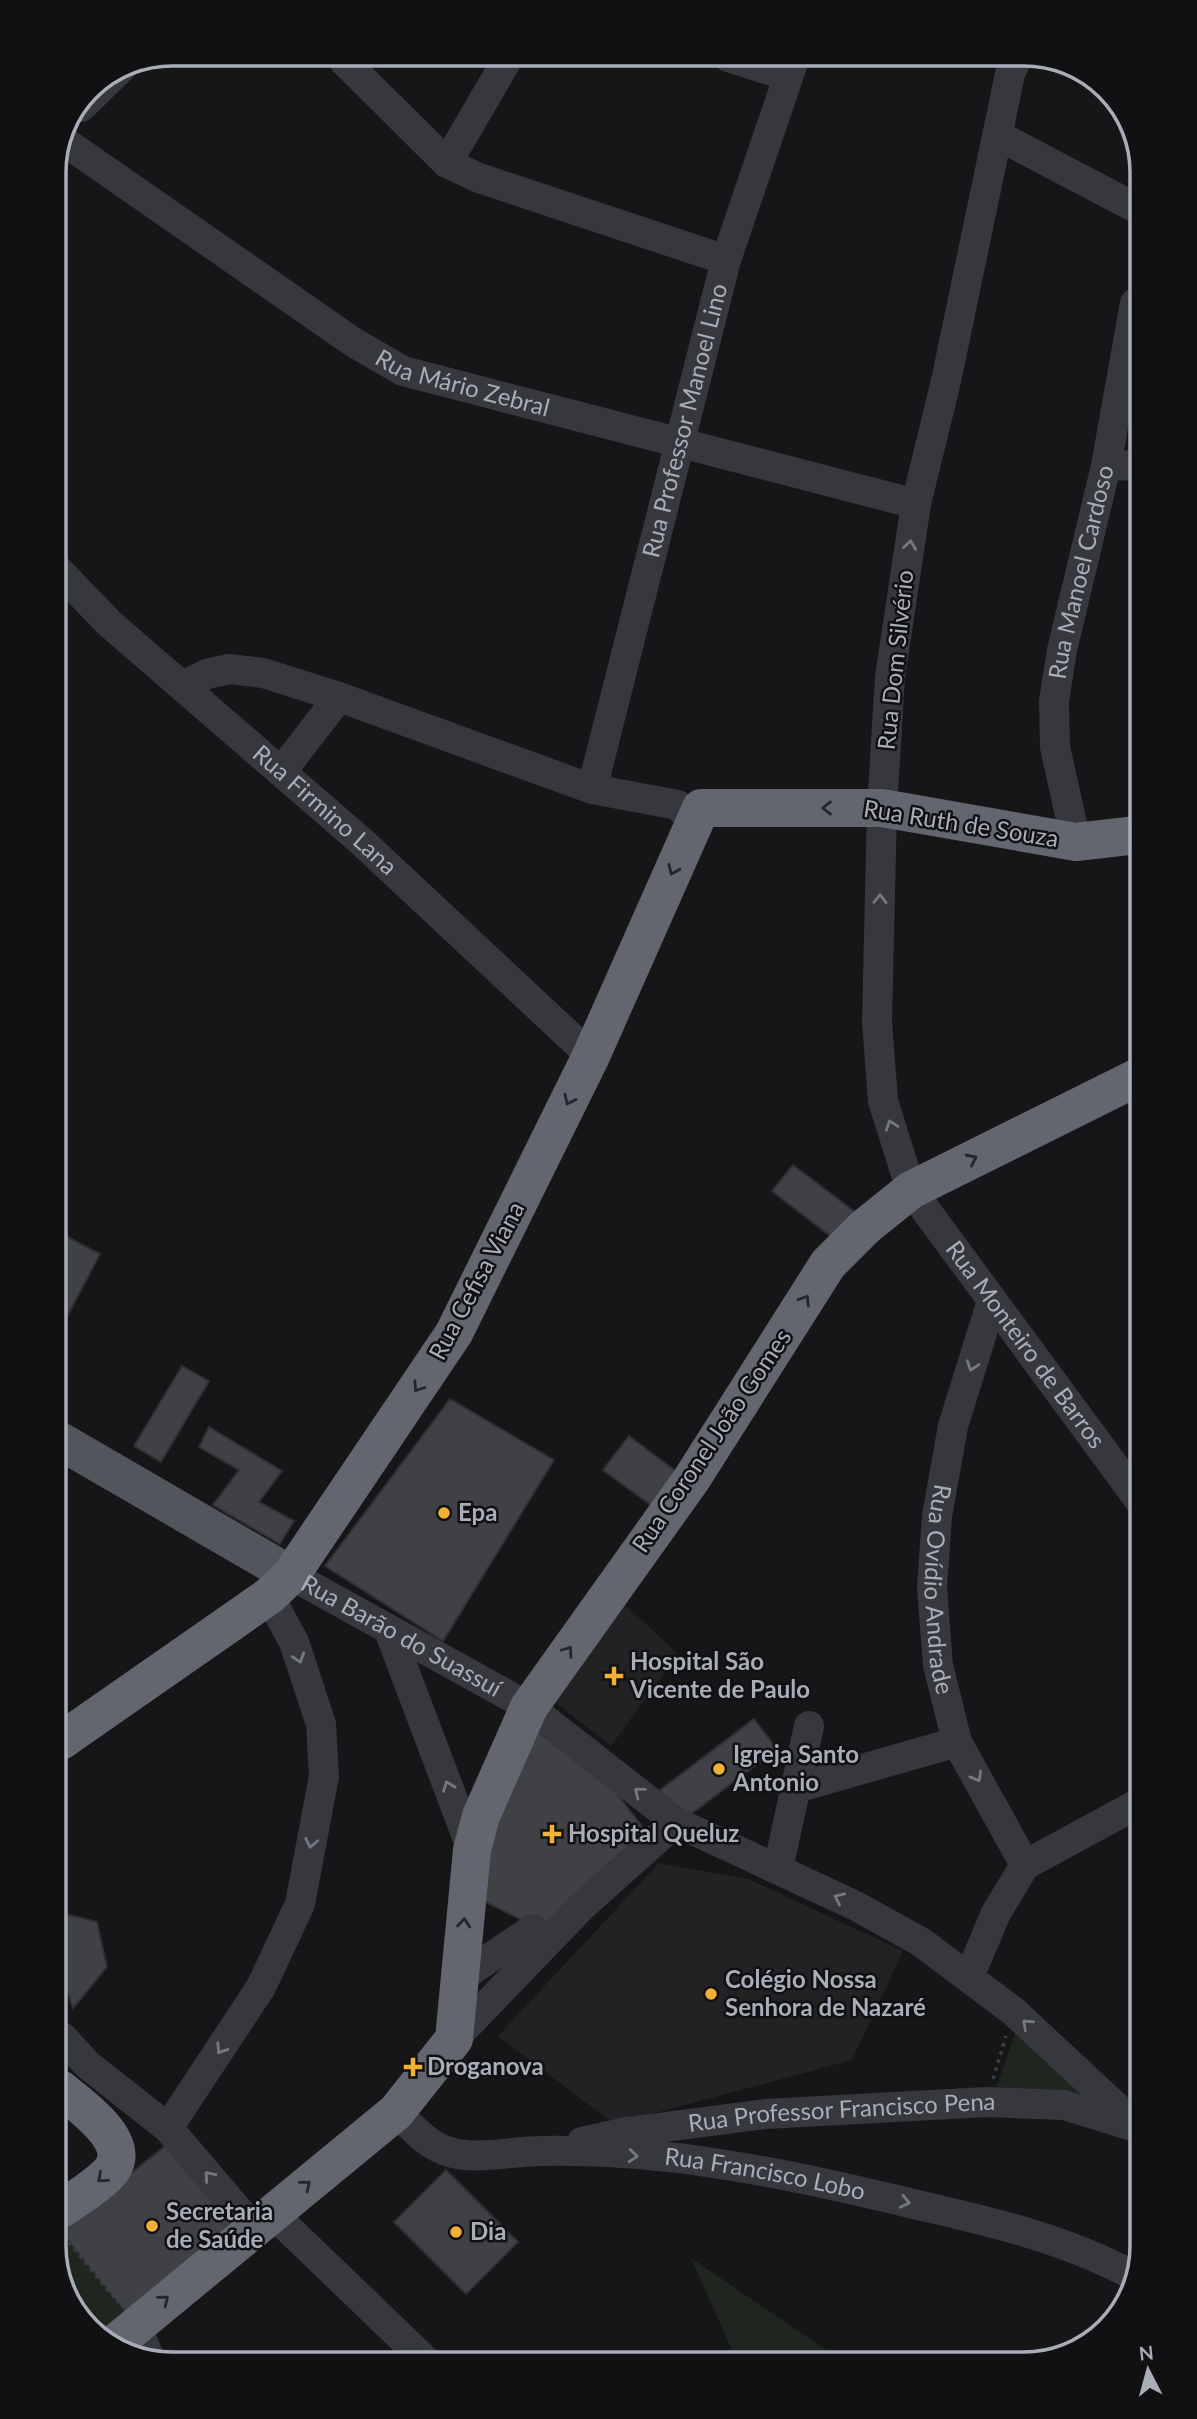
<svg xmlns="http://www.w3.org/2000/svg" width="1197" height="2419" font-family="Lato,sans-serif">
<rect width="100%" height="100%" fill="#161618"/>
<path fill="#222225" d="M619,1599l59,55 -67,92 -60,-47z
M659,1863l89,16 155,72 -51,109 -238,64 -116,-88z"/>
<path fill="#1e261f" d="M1019,2022l91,83 -118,-5z
M63,2235l83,105h-45l-38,-49z
M691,2258l147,100 -102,1z"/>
<path fill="#404145" stroke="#303034" stroke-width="2" d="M793,1165l62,47 -21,27 -62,-48z
M60,1233l40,21 -41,78v-97z
M182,1366l27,15 -48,81 -27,-16z
M450,1399l104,61 -111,181 -118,-75z
M209,1427l73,44 -23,31 35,19 -14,23 -67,-39 26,-35 -40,-23z
M629,1436l48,36 -25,34 -49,-36z
M754,1719l23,30 -94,71 -23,-30z
M532,1724l79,62 36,47 -102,99 -67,-34 4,-31z
M62,1913l35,9 10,45 -34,41 -11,-32z
M173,2140l68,84 -114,90 -64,-80v-7z
M446,2170l72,72 -52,52 -72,-72z"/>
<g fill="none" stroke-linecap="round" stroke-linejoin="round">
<path stroke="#3d3f44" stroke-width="3.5" stroke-dasharray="3.5 5" stroke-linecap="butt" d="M993,2079l13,-43
M63,2236l56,67"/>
<g stroke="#37383d" stroke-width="30">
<path id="s1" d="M1018,55l-8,19 -64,307 -30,123 -26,173 -8,131 -5,214 6,79 28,89 229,311"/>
<path d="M728,57l60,19"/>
<path d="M344,61l103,102 32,15 247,82"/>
<path d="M81,107l42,-41"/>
<path d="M997,135l137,72"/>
<path id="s2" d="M65,142l288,200 50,29 513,133"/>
<path d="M447,163l60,-103"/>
<path d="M1106,466l29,-1"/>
<path id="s3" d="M56,568l53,55 253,219 229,214"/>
<path d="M184,685l23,-11 22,-5 34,4 76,24 253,92 86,16 16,18"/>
<path d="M281,772l58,-75"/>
<path id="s4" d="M592,789l134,-529 69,-203"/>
<path id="s5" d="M1076,842l-21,-95 -1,-46 8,-51 44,-184 29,-163"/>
<path id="s6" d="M992,1301l-39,125 -16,90 -5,72 6,77 19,77 68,123"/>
<path id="s7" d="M291,1575l238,132 147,115 180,84 65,36 92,69 129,120"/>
<path d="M390,1633l82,217"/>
<path d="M796,1788l161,-46"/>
<path d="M778,1869l31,-143"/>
<path d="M969,1977l27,-64 29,-48 116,-63"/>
<path d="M460,1978l73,-49"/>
<path d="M62,2037l26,28 80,63 85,100"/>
<path d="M454,2039l127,-132 95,-85"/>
<path id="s8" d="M396,2112c15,14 30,32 50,39 30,10 65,0 95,0 61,-1 125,4 185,14 65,10 129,25 192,40 74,17 148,34 216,71"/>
<path d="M168,2128l93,-141 39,-83 24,-128 -3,-52 -27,-82 -25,-46"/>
<path id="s9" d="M582,2142l45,-10 138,-18 222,-12 77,3 68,21"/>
<path d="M272,2213l155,149"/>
<path d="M135,2324l15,35"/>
</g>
<path stroke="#53555c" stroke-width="38" d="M60,1441l231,134"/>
<path stroke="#63666e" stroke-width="38" d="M61,1741l208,-145 22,-21 163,-242 137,-277 110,-248h181l194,34 61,-7
M62,2090c20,18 77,55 45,85 -13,13 -30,23 -44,33
M113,2345l283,-233 58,-73 18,-189 9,-34 48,-109 162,-227 137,-216 37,-37 46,-37 227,-113"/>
</g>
<defs><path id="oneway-chevron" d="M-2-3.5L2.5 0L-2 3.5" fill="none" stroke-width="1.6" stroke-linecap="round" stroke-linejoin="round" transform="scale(1.75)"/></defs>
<g stroke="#757881">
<use href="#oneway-chevron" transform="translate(910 545) rotate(-82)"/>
<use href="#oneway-chevron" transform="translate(880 899) rotate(-89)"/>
<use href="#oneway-chevron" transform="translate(891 1125) rotate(-108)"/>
<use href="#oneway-chevron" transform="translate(972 1366) rotate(108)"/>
<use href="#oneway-chevron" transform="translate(299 1658) rotate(72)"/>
<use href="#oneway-chevron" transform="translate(977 1777) rotate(61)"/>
<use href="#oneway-chevron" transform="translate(448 1786) rotate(-111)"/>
<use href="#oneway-chevron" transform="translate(639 1792) rotate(-141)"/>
<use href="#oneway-chevron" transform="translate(311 1843) rotate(101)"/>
<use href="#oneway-chevron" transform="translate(839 1898) rotate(-155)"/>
<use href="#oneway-chevron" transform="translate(1027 2024) rotate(-137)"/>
<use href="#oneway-chevron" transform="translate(221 2049) rotate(123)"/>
<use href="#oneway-chevron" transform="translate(633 2156) rotate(5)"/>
<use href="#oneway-chevron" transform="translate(209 2176) rotate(-131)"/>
<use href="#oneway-chevron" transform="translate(905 2202) rotate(13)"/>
</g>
<g stroke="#26262a">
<use href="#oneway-chevron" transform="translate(827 808) rotate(-180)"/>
<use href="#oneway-chevron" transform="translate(673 870) rotate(114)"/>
<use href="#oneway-chevron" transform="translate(569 1100) rotate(116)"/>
<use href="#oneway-chevron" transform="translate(972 1159) rotate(-26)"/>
<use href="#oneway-chevron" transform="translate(805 1300) rotate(-58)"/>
<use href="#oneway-chevron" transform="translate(418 1387) rotate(124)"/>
<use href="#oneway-chevron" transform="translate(568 1651) rotate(-54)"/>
<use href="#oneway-chevron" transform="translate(464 1923) rotate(-85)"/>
<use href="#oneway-chevron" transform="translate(102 2178) rotate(139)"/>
<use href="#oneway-chevron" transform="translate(306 2185) rotate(-39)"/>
<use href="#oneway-chevron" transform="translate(164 2300) rotate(-39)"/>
</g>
<g fill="#f2b134" stroke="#111113" stroke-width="2.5">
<circle cx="444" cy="1513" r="7"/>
<path d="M610.5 1665.5h7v7h7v7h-7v7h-7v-7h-7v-7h7z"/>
<circle cx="719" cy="1769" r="7"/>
<path d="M548.5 1823.5h7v7h7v7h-7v7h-7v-7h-7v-7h7z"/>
<circle cx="711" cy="1994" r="7"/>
<path d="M409.5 2056.5h7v7h7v7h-7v7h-7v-7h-7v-7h7z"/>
<circle cx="152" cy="2226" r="7"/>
<circle cx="456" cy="2232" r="7"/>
</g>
<g text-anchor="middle" stroke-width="5" stroke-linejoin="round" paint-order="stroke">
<g font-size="24" fill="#a8adb8" stroke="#111113">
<text dy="8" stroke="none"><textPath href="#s2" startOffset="469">Rua Mário Zebral</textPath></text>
<text dy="8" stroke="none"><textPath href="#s4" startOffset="380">Rua Professor Manoel Lino</textPath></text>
<text dy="8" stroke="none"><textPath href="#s5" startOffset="275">Rua Manoel Cardoso</textPath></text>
<text transform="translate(896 660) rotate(-84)" y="8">Rua Dom Silvério</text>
<text dy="8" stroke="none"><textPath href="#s3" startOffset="362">Rua Firmino Lana</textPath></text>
<text transform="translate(961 824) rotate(9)" y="8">Rua Ruth de Souza</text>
<text transform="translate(477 1281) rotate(-62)" y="8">Rua Cefisa Viana</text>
<text dy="8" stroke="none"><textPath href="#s1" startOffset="1346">Rua Monteiro de Barros</textPath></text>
<text transform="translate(712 1441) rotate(-56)" y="8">Rua Coronel João Gomes</text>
<text dy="8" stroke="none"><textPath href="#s6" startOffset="296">Rua Ovídio Andrade</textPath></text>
<text dy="8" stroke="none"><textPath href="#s7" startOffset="126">Rua Barão do Suassuí</textPath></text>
<text dy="8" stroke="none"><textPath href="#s9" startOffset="262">Rua Professor Francisco Pena</textPath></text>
<text dy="8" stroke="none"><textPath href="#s8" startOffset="385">Rua Francisco Lobo</textPath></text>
</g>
<g font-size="24" font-weight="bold" fill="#a8adb8" stroke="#111113" text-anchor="start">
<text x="458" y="1521">Epa</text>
<text x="630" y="1670">Hospital São<tspan x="630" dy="28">Vicente de Paulo</tspan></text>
<text x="733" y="1763">Igreja Santo<tspan x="733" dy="28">Antonio</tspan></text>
<text x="568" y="1842">Hospital Queluz</text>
<text x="725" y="1988">Colégio Nossa<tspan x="725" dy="28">Senhora de Nazaré</tspan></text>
<text x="427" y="2075">Droganova</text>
<text x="166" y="2220">Secretaria<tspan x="166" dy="28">de Saúde</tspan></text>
<text x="470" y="2240">Dia</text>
</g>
</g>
<path d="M0 0H1197V2419H0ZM172 66H1024A106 106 0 0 1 1130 172V2246A106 106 0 0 1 1024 2352H172A106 106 0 0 1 66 2246V172A106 106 0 0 1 172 66Z" fill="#111113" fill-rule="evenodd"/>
<path fill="none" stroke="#a8adb8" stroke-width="3.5" d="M172 66H1024A106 106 0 0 1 1130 172V2246A106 106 0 0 1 1024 2352H172A106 106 0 0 1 66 2246V172A106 106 0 0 1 172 66Z"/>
<g transform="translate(1148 2370) rotate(354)" stroke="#111113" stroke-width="5" paint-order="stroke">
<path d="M0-5L12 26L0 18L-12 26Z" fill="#a8adb8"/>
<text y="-10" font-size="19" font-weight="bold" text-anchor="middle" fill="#a8adb8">N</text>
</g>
</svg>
